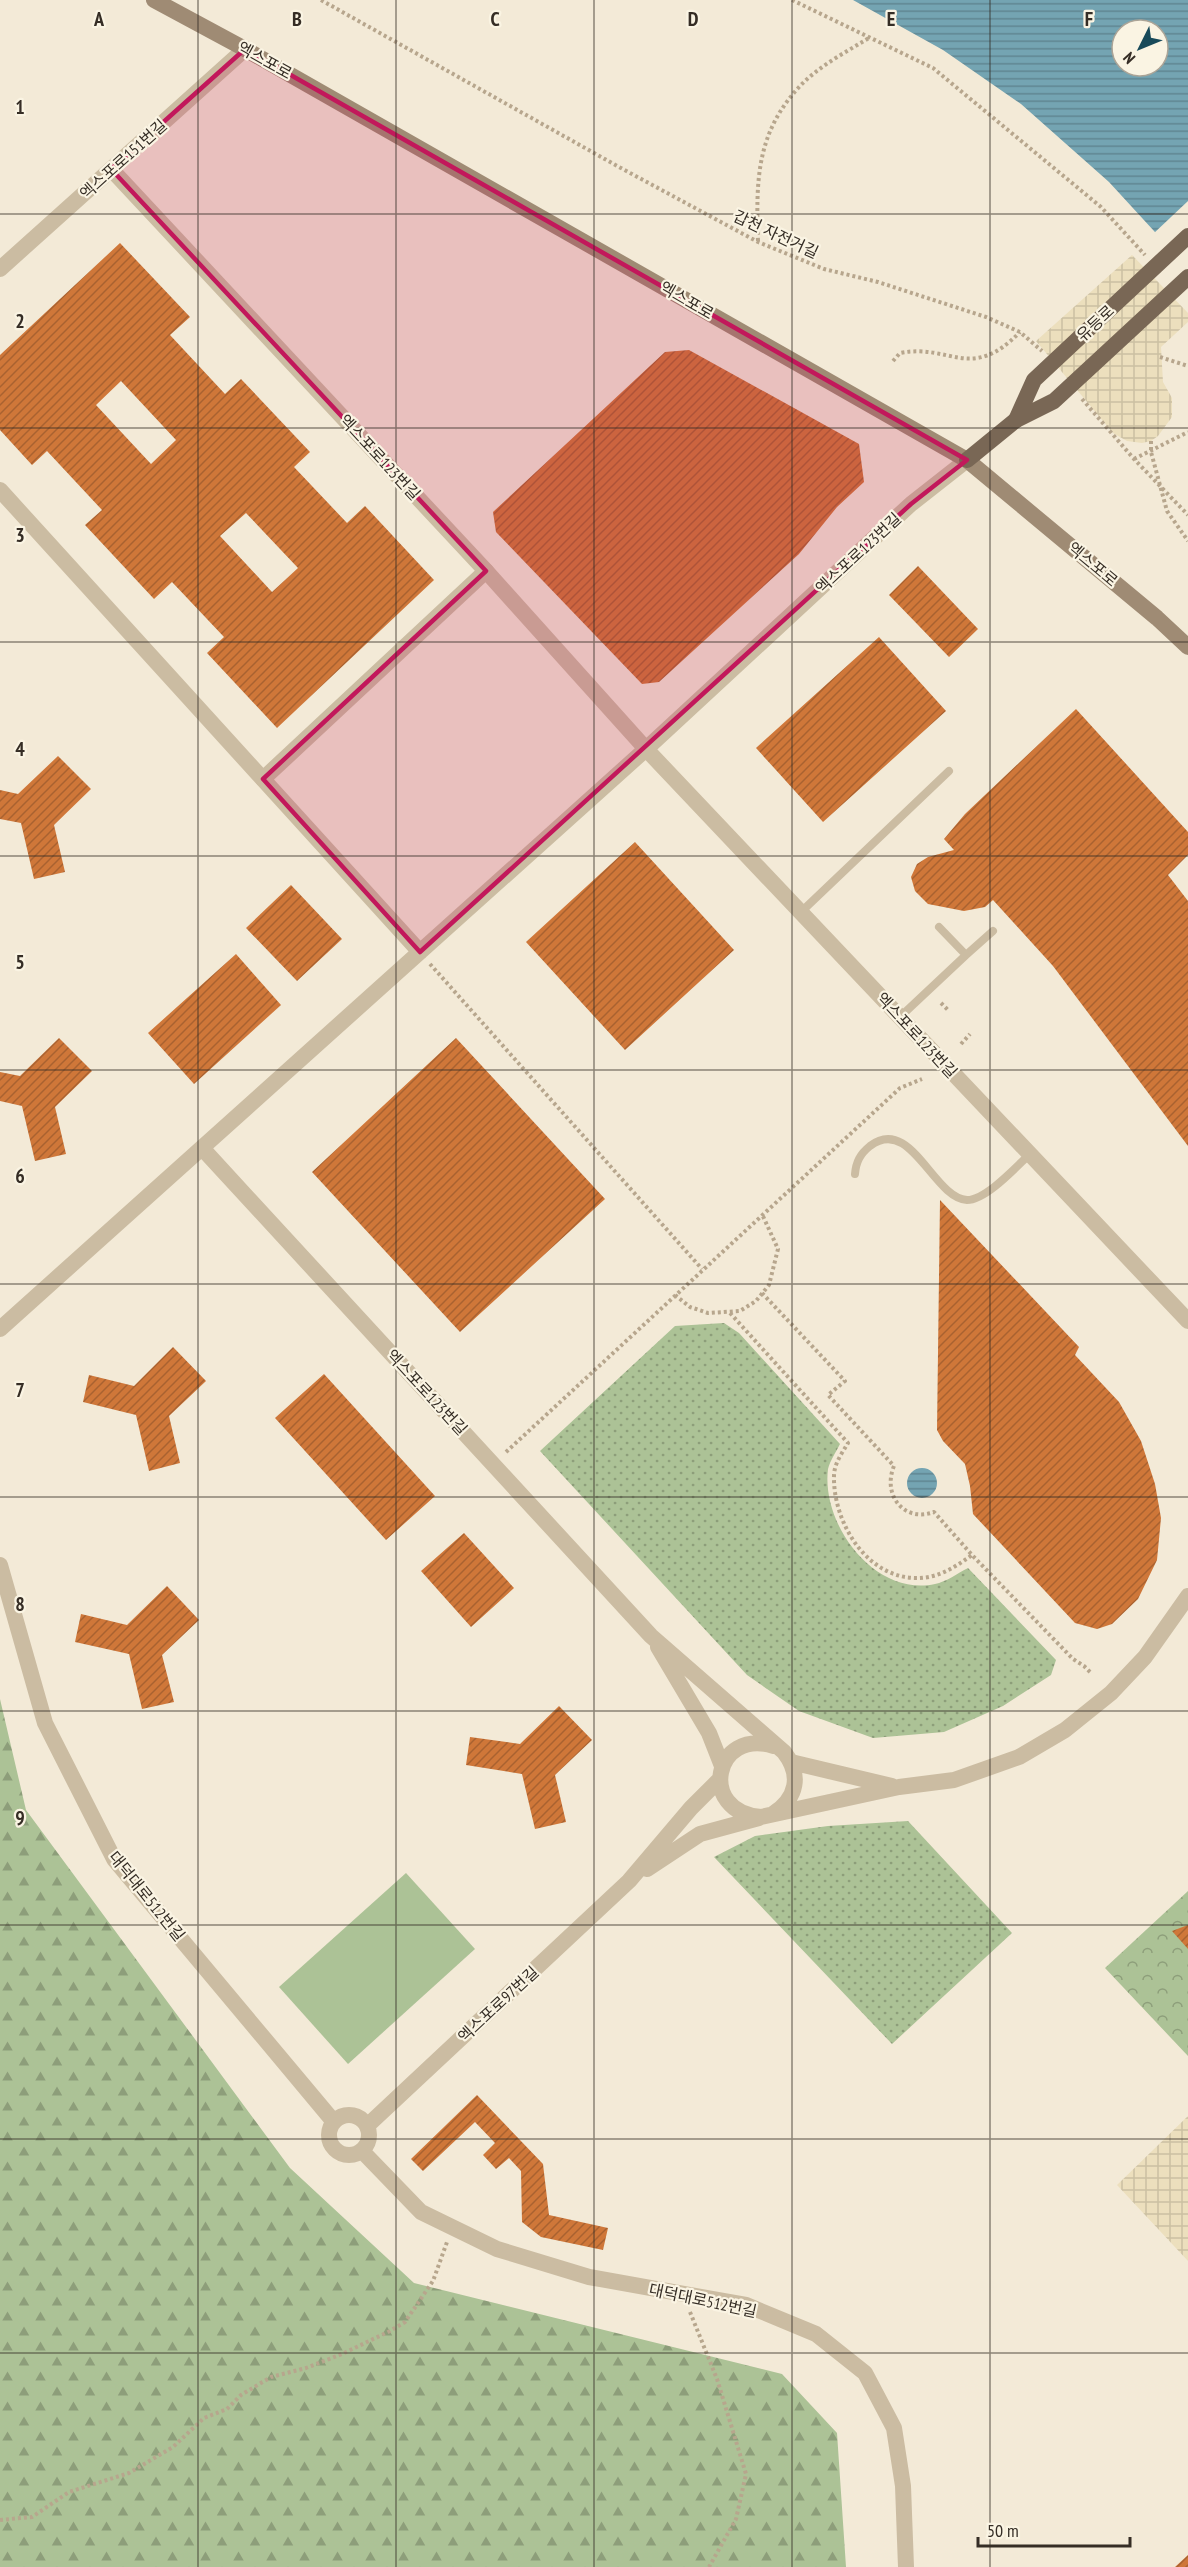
<svg xmlns="http://www.w3.org/2000/svg" width="1188" height="2567" font-family="'PT Sans Narrow','Noto Sans KR',sans-serif">
<defs>
<pattern id="grass-dots" width="8" height="8" patternUnits="userSpaceOnUse" patternTransform="scale(1.5)"><rect width="8" height="8" fill="#acc296"/><path d="M2 2h.1M6 6h.1" fill="none" stroke="#8d9e7a" stroke-width="1.8" stroke-linecap="round"/></pattern>
<pattern id="forest-firs" width="22" height="20" patternUnits="userSpaceOnUse" patternTransform="scale(1.5)"><rect width="22" height="20" fill="#acc296"/><path d="M5 1l3.5 6h-7zM16 11l3.5 6h-7z" fill="#8d9e7a"/></pattern>
<pattern id="park-crowns" width="20" height="18" patternUnits="userSpaceOnUse" patternTransform="scale(1.5)"><rect width="20" height="18" fill="#acc296"/><path d="M2 6a3 3 0 1 1 6 0M12 15a3 3 0 1 1 6 0" fill="none" stroke="#8d9e7a"/></pattern>
<pattern id="plaza-grid" width="8" height="8" patternUnits="userSpaceOnUse" patternTransform="scale(1.5)"><rect width="8" height="8" fill="#ecdfbd"/><path d="M0 4h8M4 0v8" fill="none" stroke="#cbc0a2"/></pattern>
<pattern id="water-rules" width="6" height="5" patternUnits="userSpaceOnUse" patternTransform="scale(1.5)"><rect width="6" height="5" fill="#74a4b2"/><path d="M0 2.5h6" fill="none" stroke="#608691"/></pattern>
<pattern id="building-hatch" width="6" height="6" patternUnits="userSpaceOnUse" patternTransform="scale(1.5)"><rect width="6" height="6" fill="#cf7739"/><path d="M-1 1l2-2M0 6l6-6M5 7l2-2" fill="none" stroke="#a96230"/></pattern>
</defs>
<rect width="100%" height="100%" fill="#f3ead7"/>
<path fill="url(#grass-dots)" d="M724,1323l15,10 101,111c-4,8 -10,17 -12,25 -7,56 47,128 107,115 11,-2 23,-11 33,-16l88,92 -5,15 -48,31 -59,26 -71,6 -74,-27 -52,-36 -207,-224 135,-125z
M908,1821l104,112 -120,111 -178,-187 41,-21 73,-10z"/>
<path fill="url(#forest-firs)" d="M0,1699l26,111 264,358 124,115 368,91 55,59 9,134h-846z"/>
<path fill="url(#park-crowns)" d="M1188,1891v165l-83,-88z"/>
<path fill="#acc296" d="M406,1873l69,76 -127,115 -69,-77z"/>
<path fill="url(#plaza-grid)" d="M1132,255l56,58v9l-27,25 2,35 9,16v19l-14,19 -7,5 -9,2 -15,-2 -14,-8 -77,-92z
M1188,2116v145l-71,-76z"/>
<path fill="url(#water-rules)" fill-rule="evenodd" d="M853,0h335v268l-79,-86 -88,-78 -78,-54zM1122,30h36v36h-36z
M907 1483a15 15 0 1 1 30 0a15 15 0 1 1-30 0Z"/>
<path fill="#f3ead7" d="M1188,201v70l-35,-37z"/>
<path fill="url(#building-hatch)" fill-rule="evenodd" d="M120,243l70,74 -20,18 55,59 16,-15 69,73 -16,15 53,56 18,-17 69,74 -157,148 -70,-75 17,-16 -52,-55 -18,17 -69,-74 17,-15 -55,-59 -15,14 -32,-35v-75zM121,381l55,59 -25,24 -55,-59zM246,513l52,55 -26,24 -52,-56z
M689,350l170,94 5,38 -27,25 -38,47 -140,128 -17,2 -146,-152 -3,-20 172,-160z
M918,566l60,63 -29,28 -60,-62z
M879,637l67,74 -123,111 -67,-74z
M1076,709l112,123v23l-20,20 20,26v245l-135,-180 -60,-66 -8,7 -21,4 -36,-7 -13,-13 -4,-14 6,-13 11,-7 26,-7 -10,-11 21,-25z
M58,756l33,33 -37,36 11,47 -31,7 -13,-56 -21,-4v-29l18,4z
M635,842l99,108 -109,100 -99,-108z
M291,885l51,54 -45,42 -51,-53z
M236,954l45,51 -87,79 -46,-51z
M59,1038l33,33 -37,36 11,47 -31,7 -13,-55 -22,-5v-29l20,4z
M456,1038l149,161 -145,133 -148,-160z
M940,1200l139,147 -4,8 44,47 22,39 14,43 6,34 -4,42 -19,39 -26,25 -15,5 -22,-6 -102,-109 -3,-28 -5,-22 -22,-23 -6,-11z
M173,1347l33,34 -37,35 11,47 -31,8 -13,-56 -53,-13 6,-27 45,11z
M324,1374l111,122 -49,44 -111,-122z
M464,1533l50,55 -43,39 -50,-56z
M167,1586l32,34 -37,35 12,47 -32,7 -13,-55 -54,-12 6,-28 46,11z
M559,1706l33,34 -37,35 11,47 -31,7 -13,-55 -56,-9 4,-28 50,7z
M1188,1925v24l-16,-18z
M477,2095l66,69 6,51 59,13 -5,22 -62,-13 -19,-15 -1,-51 -12,-13 -13,11 -13,-14 12,-12 -20,-21 -52,49 -12,-12z
M1188,2555v12h-13z"/>
<g fill="none" stroke-linecap="round" stroke-linejoin="round">
<path stroke="#b7a68d" stroke-width="4" stroke-dasharray="3 3" stroke-linecap="butt" d="M321,0l298,167 139,75 66,27 54,13 108,35 34,15 22,19
M792,0l141,68 168,139 44,48
M758,241c-2,-60 -2,-108 42,-155 19,-20 46,-34 69,-48
M1160,357l28,9
M893,361l7,-8c51,-10 70,30 120,-21
M1082,399l52,60 54,56
M1151,441v11l16,59 21,30
M1134,459l54,-27
M430,964l272,305
M941,1003l7,7
M961,1044l9,-10
M762,1293l83,88 -17,14 66,71c-12,29 10,57 40,46l38,43 101,104 11,7 7,7
M675,1295l15,12 18,6 32,-2 16,-10 13,-16 9,-36 -16,-35
M730,1313l118,130c-6,10 -14,21 -14,33 -1,45 31,100 80,102 23,1 40,-10 58,-23
M506,1452l394,-364 22,-9
M690,2312l27,67 29,95 -10,45 -27,48
M0,2520l32,-3 37,-25 60,-19 44,-26 31,-29 23,-9 14,-14 30,-18 35,-9 36,-14 48,-23 15,-9 28,-41 14,-39"/>
<path stroke="#cbbca2" stroke-width="8" d="M801,912l148,-141
M966,955l27,-24
M900,1017l66,-62 -27,-28
M855,1174c1,-12 5,-20 15,-28 41,-31 63,52 97,54 19,0 49,-33 63,-46"/>
<path stroke="#cbbca2" stroke-width="16" d="M263,779l223,-208"/>
<path stroke="#cbbca2" stroke-width="16" d="M111,169l375,402 160,178 542,572
M0,269l245,-220
M0,490l420,462
M202,1148l449,488 133,116c18,23 13,46 -11,62
M0,1329l646,-580 265,-245 56,-44
M0,1565l45,158 69,136 220,263
M658,1647l51,86 13,33
M774,1746c-60,-19 -77,66 -13,71l138,-30 55,-7 65,-23 46,-27 46,-37 34,-36 43,-61
M791,1762l101,24
M647,1869l53,-35 59,-16
M329 2135a20 20 0 1 1 40 0a20 20 0 1 1-40 0Z
M367,2126l262,-245 62,-73 29,-29
M362,2151l59,61 76,37 92,28 157,28 70,29 49,39 29,55 9,58 3,81"/>
<path stroke="#9f8b74" stroke-width="16" d="M154,0l91,49 722,411 190,158 31,29"/>
<path stroke="#796755" stroke-width="16" d="M967,460l49,-40"/>
<path stroke="#796755" stroke-width="16" d="M1016,420l18,-40 154,-144
M1016,420l38,-19 134,-124"/>
</g>
<path fill="#c2185b" fill-opacity="0.2" stroke="#c2185b" stroke-width="4.5" stroke-linejoin="round" d="M245,49l722,411 -56,44 -491,448 -157,-173 223,-208 -375,-402z"/>
<path fill="none" stroke="#352d25" stroke-width="1.5" stroke-opacity="0.55" d="M198,0v2567M396,0v2567M594,0v2567M792,0v2567M990,0v2567M0,214h1188M0,428h1188M0,642h1188M0,856h1188M0,1070h1188M0,1284h1188M0,1497h1188M0,1711h1188M0,1925h1188M0,2139h1188M0,2353h1188"/>
<g text-anchor="middle" stroke-width="4.5" stroke-linejoin="round" paint-order="stroke">
<g font-size="16" fill="#352d25" stroke="#faf4e3">
<text transform="translate(265 60) rotate(29)" y="6">엑스포로</text>
<text transform="translate(123 159) rotate(-42)" y="6">엑스포로151번길</text>
<text transform="translate(776 234) rotate(25)" y="6">갑천 자전거길</text>
<text transform="translate(687 300) rotate(30)" y="6">엑스포로</text>
<text transform="translate(1095 323) rotate(-43)" y="6">유등로</text>
<text transform="translate(380 457) rotate(47)" y="6">엑스포로123번길</text>
<text transform="translate(858 553) rotate(-43)" y="6">엑스포로123번길</text>
<text transform="translate(1093 564) rotate(40)" y="6">엑스포로</text>
<text transform="translate(917 1035) rotate(47)" y="6">엑스포로123번길</text>
<text transform="translate(427 1392) rotate(47)" y="6">엑스포로123번길</text>
<text transform="translate(147 1896) rotate(51)" y="6">대덕대로512번길</text>
<text transform="translate(498 2004) rotate(-43)" y="6">엑스포로97번길</text>
<text transform="translate(703 2300) rotate(12)" y="6">대덕대로512번길</text>
</g>
</g>
<g font-size="20" text-anchor="middle" font-weight="bold" fill="#352d25" stroke="#faf4e3" stroke-width="4.5" stroke-linejoin="round" paint-order="stroke">
<text x="99" y="26">A</text>
<text x="297" y="26">B</text>
<text x="495" y="26">C</text>
<text x="693" y="26">D</text>
<text x="891" y="26">E</text>
<text x="1089" y="26">F</text>
<text x="20" y="114">1</text>
<text x="20" y="328">2</text>
<text x="20" y="542">3</text>
<text x="20" y="756">4</text>
<text x="20" y="969">5</text>
<text x="20" y="1183">6</text>
<text x="20" y="1397">7</text>
<text x="20" y="1611">8</text>
<text x="20" y="1825">9</text>
</g>
<g transform="translate(1140 48) rotate(227)"><circle r="28" fill="#faf4e3" stroke="#aba497" stroke-width="1.5"/>
<path d="M0-4.5L10 22L0 15L-10 22Z" fill="#184a5a"/>
<text y="-9" font-size="16" font-weight="bold" text-anchor="middle" fill="#352d25">N</text>
</g>
<path d="M978 2537v9h152v-9" fill="none" stroke="#352d25" stroke-width="3"/>
<text x="987" y="2537" font-size="18" fill="#352d25" stroke="#faf4e3" stroke-width="4.5" paint-order="stroke">50 m</text>
</svg>
